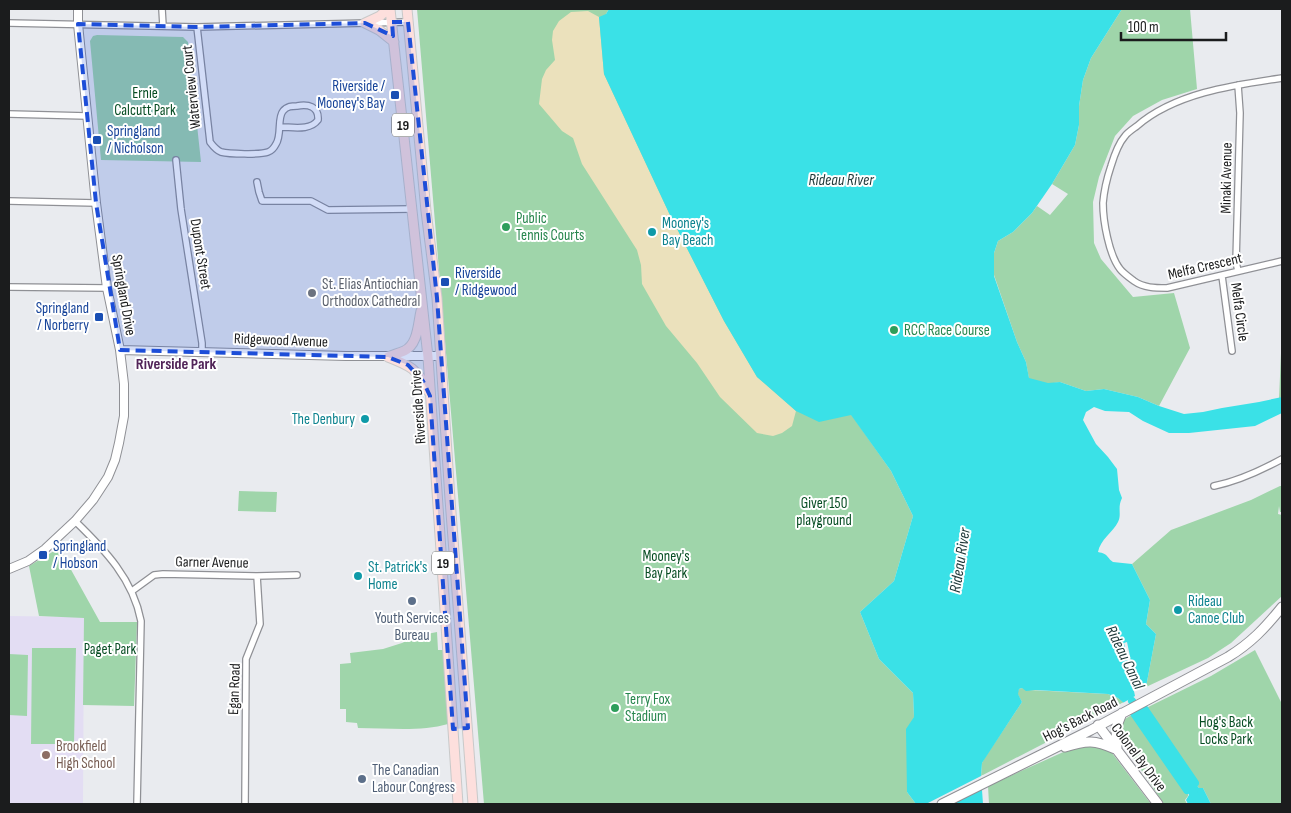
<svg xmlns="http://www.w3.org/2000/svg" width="1291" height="813" font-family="'Sofia Sans Condensed',sans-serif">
<rect width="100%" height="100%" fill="#e9ebef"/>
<path fill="#e3ddf3" d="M9,616l75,1 -1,187h-74z"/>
<path fill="#9fd5aa" d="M417,9h192l-3,5 245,400 40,57 22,45 -19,65 -34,31 19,47 34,34 1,24 -7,48v27l9,12h-432z
M1122,9h68l7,80 -35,11 -29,16 -18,20 -16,41 -6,25 1,41 7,16 32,38 41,-4 16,55 -31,58 -21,-9 -34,-8 -18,2 -26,-9 -12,2 -19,-5 -3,-17 -9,-20 -23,-67v-22l4,-12 15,-9 19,-19 5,-7 13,9 18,-21 -16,-10 23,-39 4,-20v-19l4,-26 8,-22z
M97,35l86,2 5,5 13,120 -100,-2 -11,-119 3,-5z
M1282,330v67l-3,2z
M1280,486h2v26h-2l-1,-6 -1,8 4,1v81l-51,47 -23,15 -62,29 10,-53 -10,-10 4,-24 -18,-36 39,-34 80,-30z
M239,491l38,1 -1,20 -38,-1z
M59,548l41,74h37l-3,84 -51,-1 1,-87 -45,-2 -10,-50z
M437,632l1,18h5l5,74c-27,8 -61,4 -90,4l-1,-5 -11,-1v-13h-6v-45l11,-1 -1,-10 33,-4 19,-6 15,-7z
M32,648h44l-2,96h-43z
M1255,650l27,54v100h-71l-8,-16h-4l-4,-5 -51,-74 67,-33z
M9,654l19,1 -1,61 -18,-1z
M1022,688l7,2 79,4 10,4 6,4 -143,74 1,-13 2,-4 38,-57 -5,-9 2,-4z
M1133,714l23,35 32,45v2l-3,4 2,4h-23l-45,-67c1,-16 1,-15 14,-23z
M1092,744l20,9 39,51h-162l-1,-18 82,-37z"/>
<path fill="#ebe1bc" d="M588,11l11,6 5,57 65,139 55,108 33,56 39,34 -4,15 -10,7 -9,3 -16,-3 -37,-36 -23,-34 -31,-37 -24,-42 -1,-19 -4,-15 -55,-86 -9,-26 -11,-7 -23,-27 3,-25 4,-9 9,-10 -3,-20 1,-9 6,-10 12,-9z"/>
<path fill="#3ae1e7" d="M609,9h513l-31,49 -8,22 -4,26v19l-4,20 -23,39 -20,29 -19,19 -15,9 -4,12v23l23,66 9,20 3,16 19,5 12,-1 26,9 18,-2 34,8 21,9 25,8 19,-2 19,-4 37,-6 23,-5v16l-27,13 -66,7h-20l-26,-12 -14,-9 -24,-1 -11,-4 -8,5 -3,8 13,24 12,13 9,12 2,21 3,8c-5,10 0,16 -4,24 -5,10 -18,18 -20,30 11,2 8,5 15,10l19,2 18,36 -4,24 10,10 -10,53c-6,1 -9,-2 -13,-1l8,18 -10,5 -13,-11 -10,-4 -73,-4 -9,1 -4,-3 -3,1 -1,5 4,8 -40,61 -1,13 2,28h-67l-9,-12 -1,-63 8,-12 -1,-24 -34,-34 -19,-47 34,-31 19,-65 -22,-45 -40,-56 -32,7 -23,-11 -39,-34 -33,-56 -55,-108 -65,-139 -5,-57 7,-3z
M1195,783l4,5h4l8,16h-23l-2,-4 3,-5 -2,-5z"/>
<path fill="#e9ebef" d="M1127,642l11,53 5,8 -13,8 -9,-7 14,-8 -11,-53z
M983,775l2,12 -33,17h-26z"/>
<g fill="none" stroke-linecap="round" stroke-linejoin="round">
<path stroke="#3ae1e7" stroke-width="8" d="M1132,701l58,84 9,19
M1141,704l54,79 -8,7 -56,-81z"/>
<defs>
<path id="minor" d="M162,9l1,17
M9,23l188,4 211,-5
M197,27l13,115c3,4 6,8 11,10 8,2 39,3 47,0 3,-1 6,-4 8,-8 6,-9 1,-26 7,-33 4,-5 9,-5 14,-5 11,-2 22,0 21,14 -8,11 -25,7 -38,7
M1282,78c-48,7 -107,15 -145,48 -4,3 -9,6 -12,10 -7,8 -11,20 -14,30 -4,12 -7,25 -8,37 0,18 6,52 17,66 3,4 10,9 14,12 10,7 21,7 33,7l115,-27
M9,114l78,2
M176,160l5,49 21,134v9
M257,182l2,10 3,9h49l17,9 84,-1
M9,201l87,2
M1238,271l-2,-9 4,-149 -2,-28
M1222,276l10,75
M9,287l98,1
M1214,486c25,-5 46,-15 68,-27
M75,521c30,29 58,58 66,100l-4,183
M132,591l22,-16 9,-1 94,2 40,-1
M245,804l1,-145 14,-35 -3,-48"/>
<path id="tertiary" d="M120,350l226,6h95
M9,569l19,-8 17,-12 30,-28 18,-21 15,-23 7,-17 4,-17 5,-27v-32l-4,-34 -13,-62 -11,-85 -18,-179v-15"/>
<path id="secondary" d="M1098,725l60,79
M1065,747c22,-7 30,-7 50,2
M1117,748l-1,-20 6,-15
M942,804l149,-74 137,-73c23,-14 37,-29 54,-50"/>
<path id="primary" d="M390,9l38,348c11,149 21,298 30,447
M407,9l19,202 11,87 13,201 23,305
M365,23l14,7 15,12
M365,23l15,-7 8,-7
M388,357c5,-2 11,-4 16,-6 14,-6 14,-27 17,-40
M388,357c21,8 30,12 40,34"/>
</defs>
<use href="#minor" stroke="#8f9095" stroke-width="8"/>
<use href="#tertiary" stroke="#8f9095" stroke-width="10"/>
<use href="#secondary" stroke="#8f9095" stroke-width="11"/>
<use href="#primary" stroke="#c8c9c9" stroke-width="11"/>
<use href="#minor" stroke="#fff" stroke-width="5.5"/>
<use href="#tertiary" stroke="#fff" stroke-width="8"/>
<use href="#secondary" stroke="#fff" stroke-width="9"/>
<use href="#primary" stroke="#fddfdd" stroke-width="9"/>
</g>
<path fill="#1d4ed8" fill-opacity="0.2" stroke="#1d4ed8" stroke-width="4" stroke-dasharray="10 6" stroke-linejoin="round" d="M392,22h16l29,276 31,430 -15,1 -23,-333 -7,-15 -15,-16 -20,-8 -268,-7 -24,-147 -18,-179 119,3 168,-4 28,13z"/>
<g fill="#1a4fb4" stroke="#fff" stroke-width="2">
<rect x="390" y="90" width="10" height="10" rx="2.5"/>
<rect x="92" y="135" width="10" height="10" rx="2.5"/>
<rect x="440" y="277" width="10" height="10" rx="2.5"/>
<rect x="94" y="312" width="10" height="10" rx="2.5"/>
<rect x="38" y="550" width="10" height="10" rx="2.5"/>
</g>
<g fill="#2e9e5b" stroke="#fff" stroke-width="2">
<circle cx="506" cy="227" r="5"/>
<circle cx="894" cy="330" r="5"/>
<circle cx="615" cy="708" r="5"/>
</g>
<g fill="#0f9aa8" stroke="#fff" stroke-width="2">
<circle cx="652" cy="232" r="5"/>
<circle cx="365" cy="419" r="5"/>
<circle cx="358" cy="576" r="5"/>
<circle cx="1178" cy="610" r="5"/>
</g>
<circle fill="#6b7280" stroke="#fff" stroke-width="2" cx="312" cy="293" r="5"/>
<g fill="#5c6f8a" stroke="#fff" stroke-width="2">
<circle cx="412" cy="601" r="5"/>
<circle cx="362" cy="779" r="5"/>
</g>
<circle fill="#8d6e63" stroke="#fff" stroke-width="2" cx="46" cy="755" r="5"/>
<g text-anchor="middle" stroke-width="4" stroke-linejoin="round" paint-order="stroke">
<g fill="#fff" stroke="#5f6061" stroke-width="1">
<rect x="392" y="113.5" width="22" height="23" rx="4"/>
<rect x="432" y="551.5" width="22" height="23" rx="4"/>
</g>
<g font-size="14" font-weight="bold" fill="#1b1c1d">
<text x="403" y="130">19</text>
<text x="443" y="568">19</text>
</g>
<g font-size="15" fill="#164399" stroke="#fff" text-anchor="start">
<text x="385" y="91" text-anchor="end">Riverside /<tspan x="385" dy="17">Mooney's Bay</tspan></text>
<text x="107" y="136">Springland<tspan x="107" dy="17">/ Nicholson</tspan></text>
<text x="455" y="278">Riverside<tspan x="455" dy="17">/ Ridgewood</tspan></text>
<text x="89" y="313" text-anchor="end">Springland<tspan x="89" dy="17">/ Norberry</tspan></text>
<text x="53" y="551">Springland<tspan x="53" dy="17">/ Hobson</tspan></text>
</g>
<g font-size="15" fill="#1b1c1d" stroke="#fff">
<text transform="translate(191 87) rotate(-96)" y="5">Waterview Court</text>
<text transform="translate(1226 178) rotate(-89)" y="5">Minaki Avenue</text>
<text transform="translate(201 254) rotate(81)" y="5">Dupont Street</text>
<text transform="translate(1205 266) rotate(-13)" y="5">Melfa Crescent</text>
<text transform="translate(124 295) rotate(80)" y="5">Springland Drive</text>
<text transform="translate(1240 312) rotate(82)" y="5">Melfa Circle</text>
<text transform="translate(281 340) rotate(2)" y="5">Ridgewood Avenue</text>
<text transform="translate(418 407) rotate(-94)" y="5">Riverside Drive</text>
<text transform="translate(212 562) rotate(1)" y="5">Garner Avenue</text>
<text transform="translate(234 689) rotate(-88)" y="5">Egan Road</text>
<text transform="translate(1080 719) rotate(-27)" y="5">Hog's Back Road</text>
<text transform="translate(1139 757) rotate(53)" y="5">Colonel By Drive</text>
</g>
<g font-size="15" fill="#074d23" stroke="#fff">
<text x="145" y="98">Ernie<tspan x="145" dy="17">Calcutt Park</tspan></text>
<text x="824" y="508">Giver 150<tspan x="824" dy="17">playground</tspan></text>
<text x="666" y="561">Mooney's<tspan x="666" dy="17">Bay Park</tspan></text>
<text x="110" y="654">Paget Park</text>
<text x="1226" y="727">Hog's Back<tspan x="1226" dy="17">Locks Park</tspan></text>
</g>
<g font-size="15" fill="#27864d" stroke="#fff" text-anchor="start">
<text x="516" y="223">Public<tspan x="516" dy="17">Tennis Courts</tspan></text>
<text x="904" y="335">RCC Race Course</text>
<text x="625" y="704">Terry Fox<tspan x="625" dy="17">Stadium</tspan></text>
</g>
<g font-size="15" fill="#0d838f" stroke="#fff" text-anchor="start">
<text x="662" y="228">Mooney's<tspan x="662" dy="17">Bay Beach</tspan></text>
<text x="355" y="424" text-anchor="end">The Denbury</text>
<text x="368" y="572">St. Patrick's<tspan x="368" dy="17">Home</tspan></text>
<text x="1188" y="606">Rideau<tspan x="1188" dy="17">Canoe Club</tspan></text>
</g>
<g font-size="15" fill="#5b616d" stroke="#fff" text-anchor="start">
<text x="322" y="289">St. Elias Antiochian<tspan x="322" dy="17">Orthodox Cathedral</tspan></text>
</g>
<g font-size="15" fill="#4e5e75" stroke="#fff">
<text x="412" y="623">Youth Services<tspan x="412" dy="17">Bureau</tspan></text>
<text x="372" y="775" text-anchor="start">The Canadian<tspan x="372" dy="17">Labour Congress</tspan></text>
</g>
<g font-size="15" fill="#785e54" stroke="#fff" text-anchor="start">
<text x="56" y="751">Brookfield<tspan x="56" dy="17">High School</tspan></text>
</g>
<g font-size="16" font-style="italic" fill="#1e3738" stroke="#fff">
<text x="841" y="185">Rideau River</text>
<text transform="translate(959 560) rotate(-81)" y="6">Rideau River</text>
<text transform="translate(1126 657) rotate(64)" y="6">Rideau Canal</text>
</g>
<g font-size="16" font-weight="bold" fill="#522559" stroke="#fff">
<text x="176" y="369">Riverside Park</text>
</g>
</g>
<rect width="1291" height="813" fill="none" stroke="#1b1c1d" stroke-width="20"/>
<path d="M1121 32v8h105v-8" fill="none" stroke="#1b1c1d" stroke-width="2.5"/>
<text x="1128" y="32" font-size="15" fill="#1b1c1d" stroke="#ffffff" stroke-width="4" paint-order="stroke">100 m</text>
</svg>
